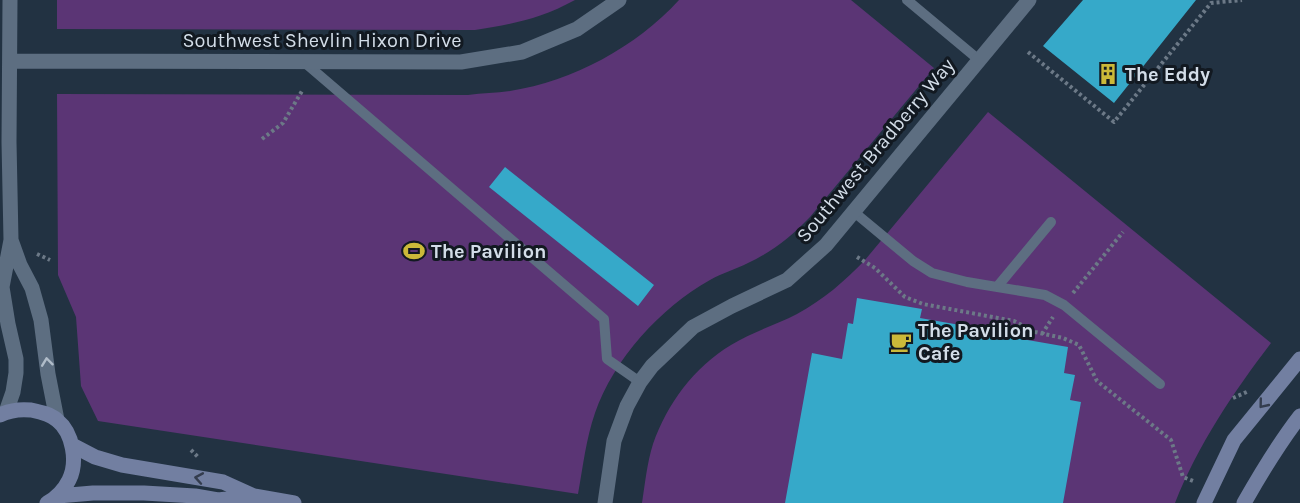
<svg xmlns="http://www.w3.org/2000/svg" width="1300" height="503" font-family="Karla,sans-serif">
<rect width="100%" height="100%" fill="#223242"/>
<path fill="#5b3575" d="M57,0h518c-35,19 -62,24 -100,30l-418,-1z
M679,0h172l83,68 -124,149c-18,19 -38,35 -62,46 -12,6 -26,10 -38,17 -50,28 -96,79 -115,133 -9,26 -12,53 -17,81l-480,-73 -17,-35 -5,-69 -18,-42 -1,-181 411,1c14,-2 28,-2 42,-4 63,-10 126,-44 169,-91z
M988,112l283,231c-38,50 -73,102 -96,160h-533c3,-19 5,-40 11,-59 14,-40 41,-77 78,-99 21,-13 45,-20 66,-31 26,-14 48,-33 68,-54z"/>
<path fill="#36a9c9" d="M1083,0h113l-82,103 -71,-57z
M505,167l149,118 -16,21 -149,-119z
M857,298l65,11 -2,9 63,11 -1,3 86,15 -4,26 11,2 -5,25 11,2 -18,101h-278l27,-150 30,6 6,-36 5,1z"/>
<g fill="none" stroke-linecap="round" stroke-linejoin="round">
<path stroke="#6c7987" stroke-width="4" stroke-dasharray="3 3" stroke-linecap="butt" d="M1028,52l86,70 97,-119 31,-3
M262,139l21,-16 19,-32
M37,254l13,6
M857,257l18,11 30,29 18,7 91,17 21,11 28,6 16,7 18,36 74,59 12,37 10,4
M1073,293l50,-61
M1042,334l11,-17
M1233,398l16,-7
M191,450l8,8"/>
<path stroke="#5d6e81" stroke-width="10" d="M907,0l72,60
M304,62l300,257 3,40 33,23
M854,212l59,49 19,12 35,9 78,13 19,10 96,79
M997,287l54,-65"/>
<path stroke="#5d6e81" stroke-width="15" d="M10,61l451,1 61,-10 55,-23 42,-29
M11,240l9,25 12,23 9,32 7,54 9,46
M6,412l7,-20 3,-19v-14l-8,-35 -6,-37 9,-47 -2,-98 1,-142
M605,503l9,-62 13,-35 13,-24 12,-16 41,-39 39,-21 55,-26 39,-35 203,-245"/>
<path stroke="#727fa1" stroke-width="15" d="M0,415c10,-5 21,-6 31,-5 9,2 19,4 26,10 16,13 21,42 12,60 -5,10 -13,18 -22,23
M72,445l23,12 27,8 101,17 31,14 40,7
M58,496l35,-3h51l51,3 23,4 36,-4
M1204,503l30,-63 66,-81
M1244,503c17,-30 35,-60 56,-87"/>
</g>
<defs><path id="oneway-chevron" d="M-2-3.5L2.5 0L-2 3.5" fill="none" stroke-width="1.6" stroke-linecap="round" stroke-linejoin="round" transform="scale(1.5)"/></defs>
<use stroke="#b0bcc9" href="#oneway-chevron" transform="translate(47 362) rotate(-97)"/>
<g stroke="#343d4e">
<use href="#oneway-chevron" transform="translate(1263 404) rotate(129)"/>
<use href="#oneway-chevron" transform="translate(199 478) rotate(-170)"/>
</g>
<defs>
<symbol id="building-bare" viewBox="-9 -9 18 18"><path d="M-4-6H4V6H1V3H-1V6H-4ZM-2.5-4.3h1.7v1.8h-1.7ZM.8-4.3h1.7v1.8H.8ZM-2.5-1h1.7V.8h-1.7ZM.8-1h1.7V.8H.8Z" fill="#cbb939" stroke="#121921" stroke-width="2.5" paint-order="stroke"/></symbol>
<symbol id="stadium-bare" viewBox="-9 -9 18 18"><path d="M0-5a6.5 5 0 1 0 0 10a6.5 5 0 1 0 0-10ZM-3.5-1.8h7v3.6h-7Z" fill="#cbb939" stroke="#121921" stroke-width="2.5" paint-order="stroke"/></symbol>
<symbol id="cafe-bare" viewBox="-9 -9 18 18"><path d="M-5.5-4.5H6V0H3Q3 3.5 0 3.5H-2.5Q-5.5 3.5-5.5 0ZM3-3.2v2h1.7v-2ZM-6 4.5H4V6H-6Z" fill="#cbb939" stroke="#121921" stroke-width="2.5" paint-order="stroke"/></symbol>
</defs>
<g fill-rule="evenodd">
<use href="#building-bare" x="1093" y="59" width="30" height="30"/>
<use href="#stadium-bare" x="399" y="236" width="30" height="30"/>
<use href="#cafe-bare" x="886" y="327" width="30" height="30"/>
</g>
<g text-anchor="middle" stroke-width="6" stroke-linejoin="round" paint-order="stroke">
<g font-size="20" fill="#d3dde8" stroke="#121921">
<text x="322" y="47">Southwest Shevlin Hixon Drive</text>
<text transform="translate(875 150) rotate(-50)" y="7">Southwest Bradberry Way</text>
</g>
<g font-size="20" font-weight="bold" fill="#d3dde8" stroke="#121921" text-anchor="start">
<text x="1125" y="81">The Eddy</text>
<text x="431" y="258">The Pavilion</text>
<text x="918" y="337">The Pavilion<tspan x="918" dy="23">Cafe</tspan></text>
</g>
</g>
</svg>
